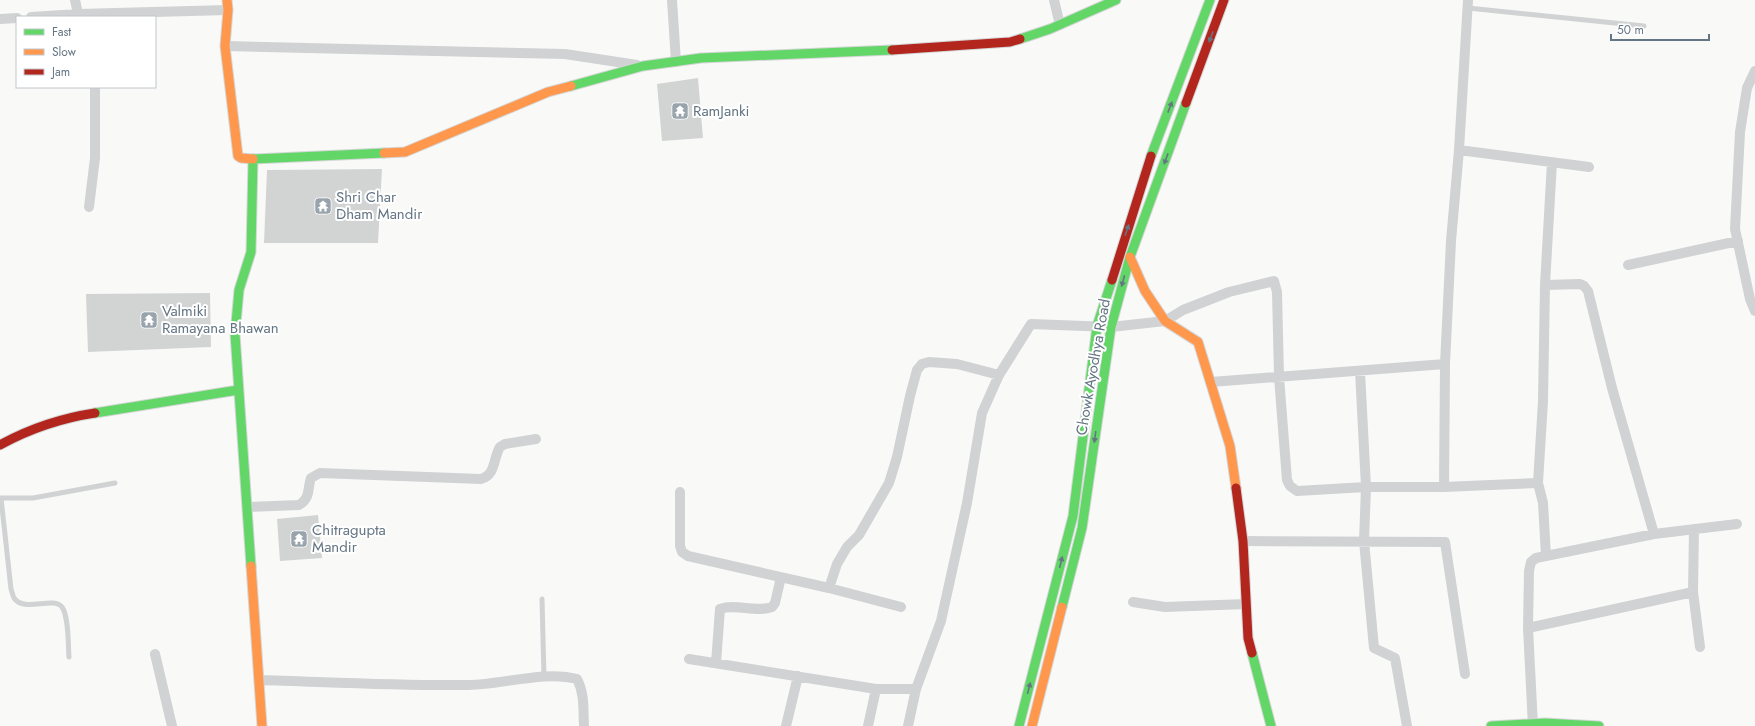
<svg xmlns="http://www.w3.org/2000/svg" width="1755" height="726" font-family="Jost,sans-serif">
<rect width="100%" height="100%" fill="#f9f9f8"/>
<path fill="#d2d4d4" d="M698,78l5,60 -41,3 -5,-57z
M382,169l-4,74h-114l3,-73z
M210,293l1,54 -123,5 -2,-58z
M318,515l4,43 -42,3 -3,-42z"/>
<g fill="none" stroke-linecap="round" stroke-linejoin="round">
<defs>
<path id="fast" d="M1020,39l30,-10 66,-29
M571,86l72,-20 58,-8 191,-8
M1151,156l59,-156
M95,413l143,-23
M251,566l-16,-232 4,-44 12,-38 2,-93 131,-6
M1062,607l20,-79 29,-201 19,-70 56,-154
M1252,653l19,73
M1019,726l54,-210 24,-190 15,-46
M1491,726l54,-3 54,3"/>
<path id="slow" d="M227,0l1,10 -3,36 13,110 3,2 12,1
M384,153l21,-1 143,-60 23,-6
M1130,257l15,34 20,30 33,21 32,104 6,42
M251,566l11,160
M1032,726l30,-119"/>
<path id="jam" d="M892,50l118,-8 10,-3
M1186,103l38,-103
M1112,280l39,-124
M0,445c29,-16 62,-27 95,-32
M1236,488l7,53 5,97 4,15"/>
</defs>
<use href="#fast" stroke="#d5d7d7" stroke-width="11"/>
<use href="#slow" stroke="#d5d7d7" stroke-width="11"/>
<use href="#jam" stroke="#d5d7d7" stroke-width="11"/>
<path stroke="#d0d2d3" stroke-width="5" d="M1468,8l176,18
M0,498h33l82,-15
M1,498l10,91c1,3 2,7 3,9 10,15 39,-2 48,9 7,10 6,38 7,50
M542,599l2,78"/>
<path stroke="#d0d2d3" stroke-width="10" d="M75,0l3,14
M672,0l4,62
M1054,0l6,25
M31,17l47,-3 150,-4
M0,19l17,-1
M225,46l340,8 72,11
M1755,71l-8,17 -7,44 -5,97 15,70 5,12
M1459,150l9,-150
M89,207l6,-49v-71
M1628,265l110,-24
M1545,285l7,-123
M1360,371l6,116h78
M1211,382l234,-18
M1538,483l-94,4 1,-123 6,-123 8,-91 130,17
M680,492v54l2,6 6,4 141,32 72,19
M247,507l52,-2c12,-7 8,-16 12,-27l9,-5 161,6c15,-4 12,-21 19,-32l5,-3 31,-5
M1694,529l-1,63 7,55
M1243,541l202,1 20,132
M1546,556l-3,-53 -5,-20 5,-82 2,-116 35,-1 4,2 4,5 24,97 42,146
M829,588l8,-24 10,-17 12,-12 30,-52 8,-26 13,-61 7,-26 5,-6 7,-2 28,2 42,11
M1133,602l32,5 81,-3
M1528,628l165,-36
M155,654l17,72
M689,659l187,30h40
M716,663l4,-54c16,-6 35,4 52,-2l3,-4 6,-26
M259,680c69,2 140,6 209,5 34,0 76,-15 109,-6 8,15 6,31 7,47
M786,726l12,-50
M868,726l8,-37
M908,726l8,-37 25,-68 26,-118 15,-90 17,-38 32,-51 80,3 54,-6 18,-11 46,-18 45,-11 3,11 2,85 8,103 3,6 7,5 69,-4 -2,54 10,107 21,10 12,68
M1533,726l-5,-98 1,-57 2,-9 5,-4 118,-24 83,-10"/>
<use href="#fast" stroke="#63d668" stroke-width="9"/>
<use href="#slow" stroke="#ff974d" stroke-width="9"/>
<use href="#jam" stroke="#b3261e" stroke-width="9"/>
</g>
<defs><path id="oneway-solid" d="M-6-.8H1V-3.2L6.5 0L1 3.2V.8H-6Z"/></defs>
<g fill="#647583">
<use href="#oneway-solid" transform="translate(1211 37) rotate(110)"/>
<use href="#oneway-solid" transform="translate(1170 107) rotate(-69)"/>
<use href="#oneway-solid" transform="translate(1166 159) rotate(110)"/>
<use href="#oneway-solid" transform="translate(1127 230) rotate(-72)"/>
<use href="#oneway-solid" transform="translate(1123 281) rotate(105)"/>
<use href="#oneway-solid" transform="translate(1095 437) rotate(98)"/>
<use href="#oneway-solid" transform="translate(1061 562) rotate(-76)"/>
<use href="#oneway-solid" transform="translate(1029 688) rotate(-76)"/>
</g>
<defs>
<symbol id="temple-square" viewBox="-11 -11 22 22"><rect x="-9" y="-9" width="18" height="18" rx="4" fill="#98a3ac" stroke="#fff"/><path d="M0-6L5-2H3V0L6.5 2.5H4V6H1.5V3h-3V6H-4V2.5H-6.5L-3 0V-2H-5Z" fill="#fff"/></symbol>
</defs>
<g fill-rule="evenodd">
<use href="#temple-square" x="670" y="101" width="20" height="20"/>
<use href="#temple-square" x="313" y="196" width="20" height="20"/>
<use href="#temple-square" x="139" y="310" width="20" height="20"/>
<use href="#temple-square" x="289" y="529" width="20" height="20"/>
</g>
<g text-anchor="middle" stroke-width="4" stroke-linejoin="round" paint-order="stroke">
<g font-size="15" fill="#647583" stroke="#fff" text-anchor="start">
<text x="693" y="116">RamJanki</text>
<text x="336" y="202">Shri Char<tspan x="336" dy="17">Dham Mandir</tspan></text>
<text x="162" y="316">Valmiki<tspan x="162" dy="17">Ramayana Bhawan</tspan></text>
<text x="312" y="535">Chitragupta<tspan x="312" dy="17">Mandir</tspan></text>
</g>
<g font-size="15" fill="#647583" stroke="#fff">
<text transform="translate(1093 367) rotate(-80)" y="5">Chowk Ayodhya Road</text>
</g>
</g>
<rect x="16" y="16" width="140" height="72" fill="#ffffff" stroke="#c1c8cd"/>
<rect x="24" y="29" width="20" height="6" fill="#63d668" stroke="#c1c8cd"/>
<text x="52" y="36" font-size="12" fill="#647583">Fast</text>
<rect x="24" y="49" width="20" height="6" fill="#ff974d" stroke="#c1c8cd"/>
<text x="52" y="56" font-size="12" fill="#647583">Slow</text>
<rect x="24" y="69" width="20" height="6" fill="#b3261e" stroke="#c1c8cd"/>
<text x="52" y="76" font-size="12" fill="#647583">Jam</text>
<path d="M1611 34v6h98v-6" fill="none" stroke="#647583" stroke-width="2"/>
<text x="1617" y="34" font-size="12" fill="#647583" stroke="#ffffff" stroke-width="3" paint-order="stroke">50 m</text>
</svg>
